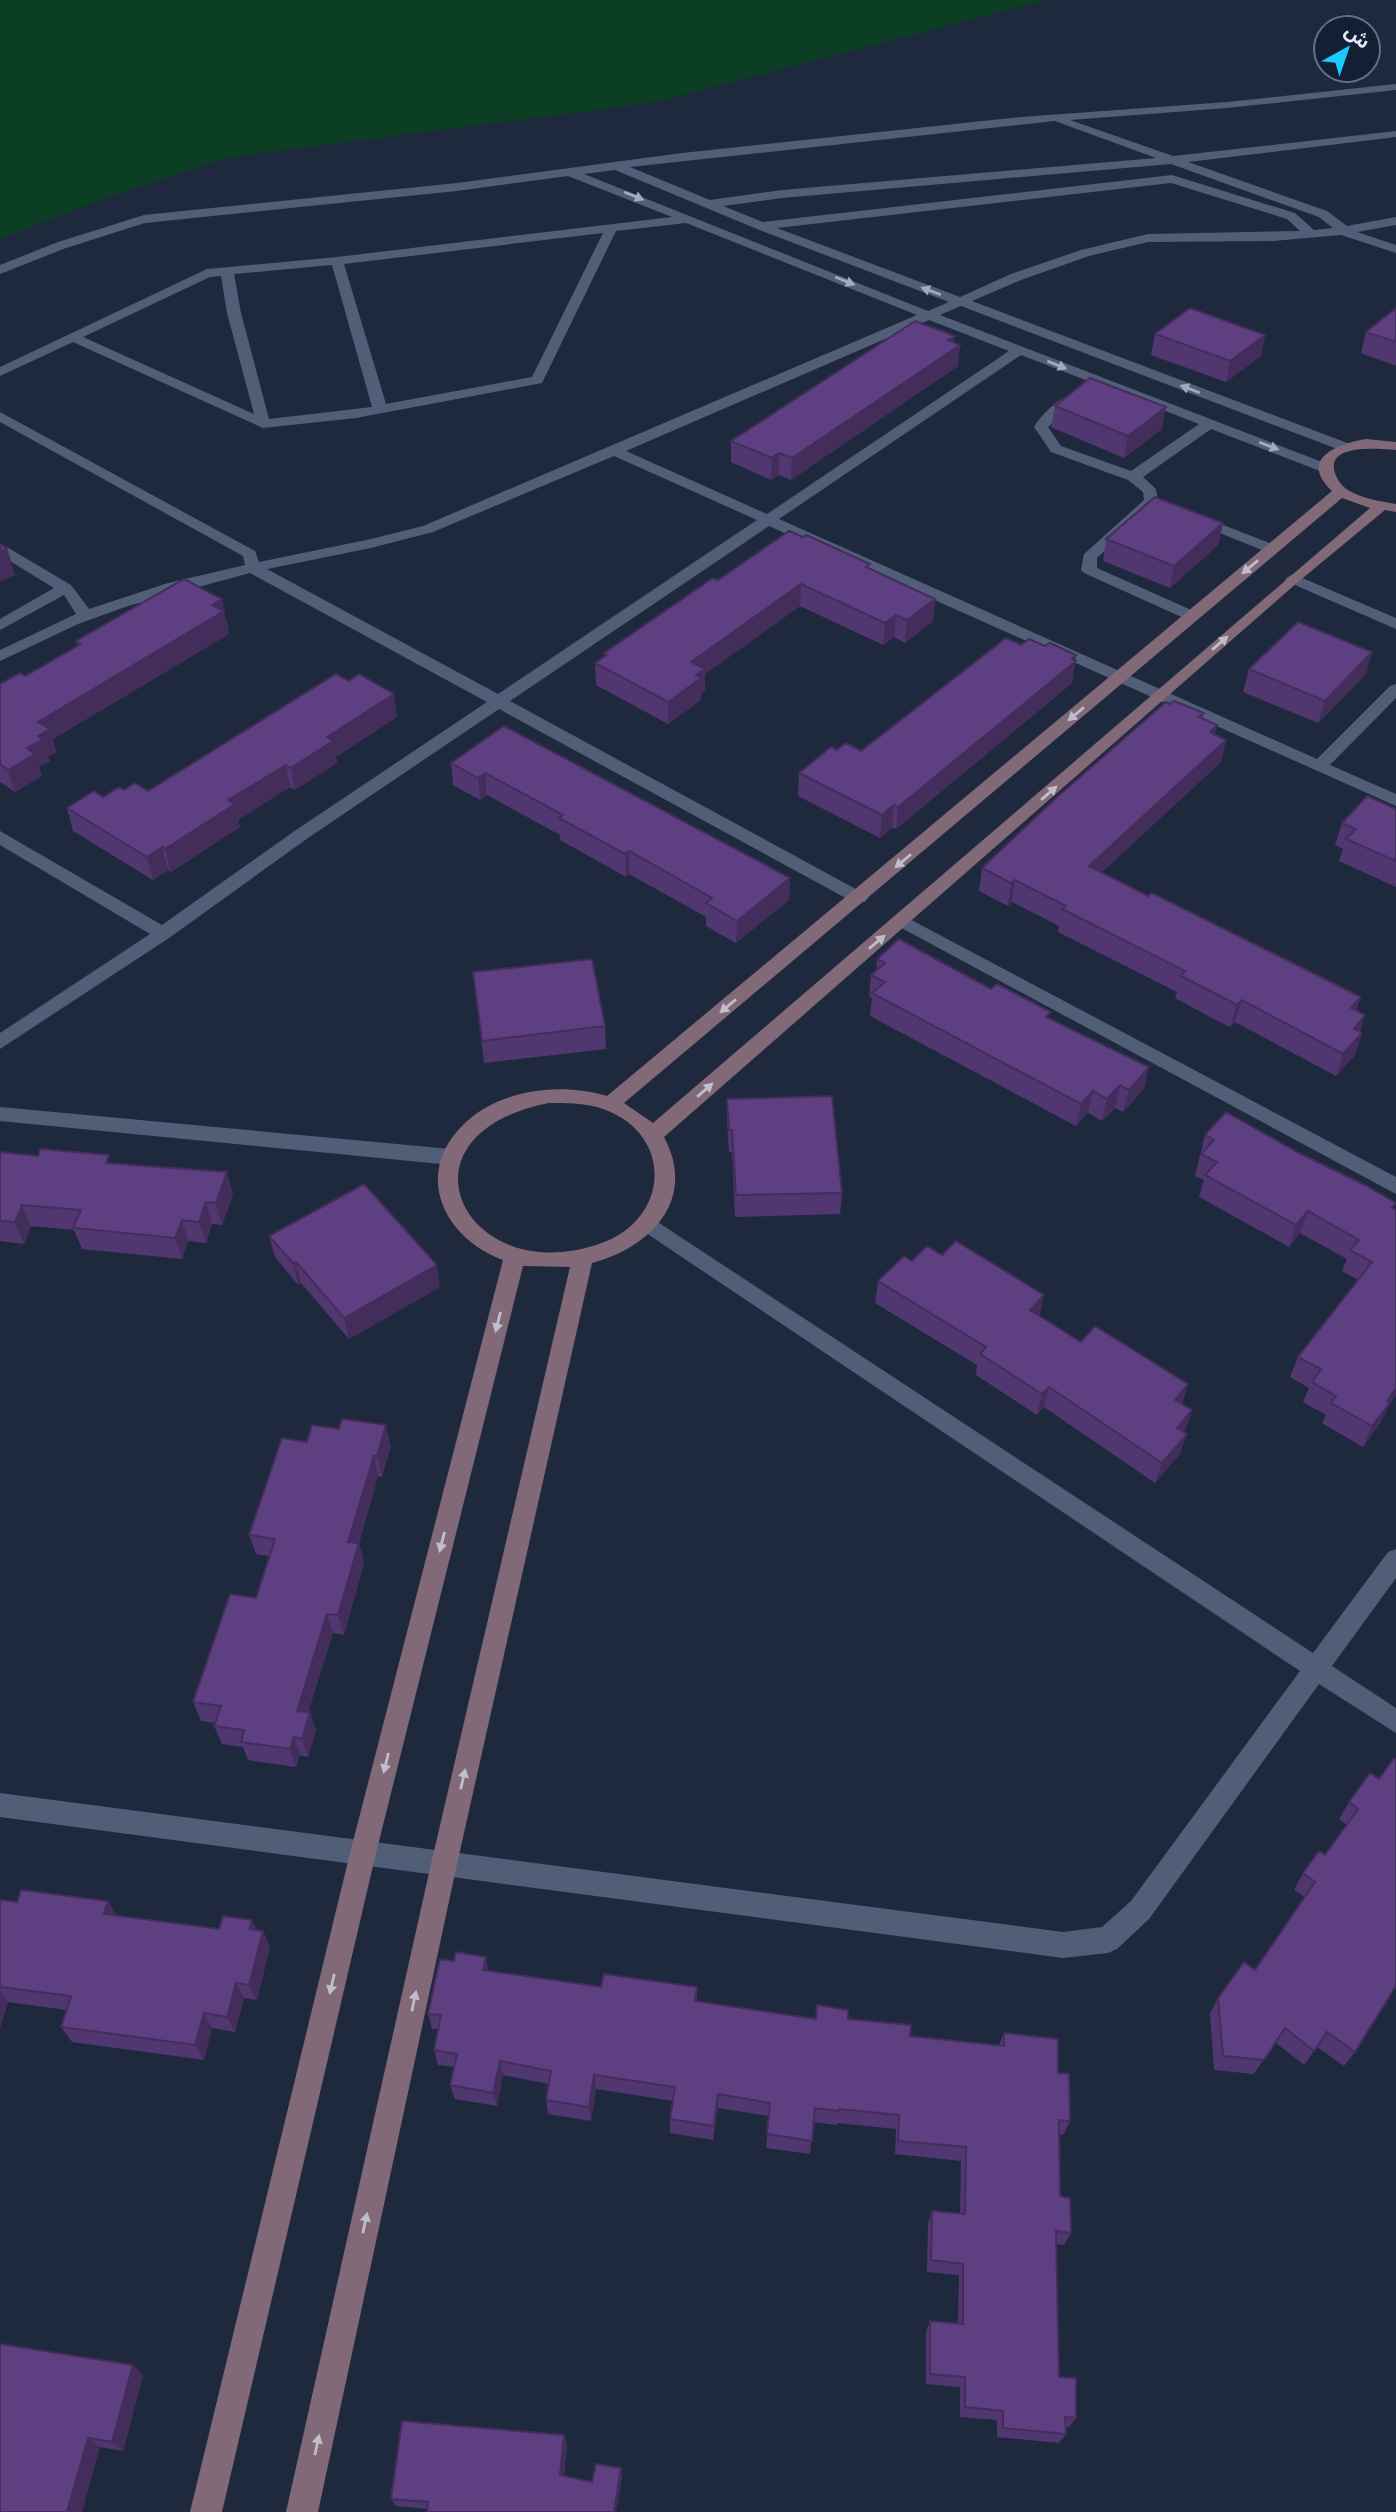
<svg xmlns="http://www.w3.org/2000/svg" width="1396" height="2512" font-family="Barlow,'Noto Sans Arabic',sans-serif">
<rect width="100%" height="100%" fill="#1e293e"/>
<path fill="#0c3e24" d="M0,0h1046l-390,102 -430,56 -118,39 -108,42z"/>
<g fill="none" stroke-linecap="round" stroke-linejoin="round">
<path fill="#525e77" fill-rule="evenodd" d="M1396,84v6l-169,18 -157,12 103,36 223,-25v6l-208,25 139,49 20,15 49,-9v8l-39,7 39,13v8l-55,-18 -68,6 -125,1 -59,14 -68,24 -49,21 378,143v6h-10l-379,-144 -21,9 390,150 2,3 -2,3h-10l-109,-42 -68,48 13,12 2,12 -61,57v10l101,45 2,3 -2,3h-12l-102,-46 -3,-3 3,-16 60,-54 -1,-8 -15,-12 -77,-28 -17,-25c7,-12 30,-36 45,-33v6l-31,27 13,19 70,25 68,-47 -178,-69 -242,164 538,240 73,-73 6,-2v14l-66,67 66,29v12l-627,-280 -259,175 355,193 3,4 -3,4h-12l-354,-193 -191,129 -139,100 -169,111v-16l150,-99 -150,-89v-14l162,94 134,-95 191,-128 -237,-129 -122,33 -50,18 -78,37v-11l76,-36 -12,-19 -64,35v-11l54,-31 -54,-33v-12l71,42 18,24 79,-26 77,-18 -2,-9 -243,-134v-10l255,139 4,11 112,-23 52,-13 494,-211 -231,-92 -70,8 -74,152 -186,35 -93,10 -190,-86 -73,34v-9l207,-98 130,-12 335,-40 -104,-41 -111,15 -312,32 -79,25 -66,26v-9l58,-23 86,-27 313,-32 225,-30 339,-36 206,-15zM1055,121l101,37 -374,32 -72,10 -80,-33zM1171,164l148,53 14,11 -19,2 -19,-17 -123,-38 -409,47 -40,-16 59,-8zM615,170l142,59 192,73 -21,9 -344,-137zM1171,183l116,36 13,12 -152,3 -67,16 -70,24 -51,23 -183,-69zM603,233l-71,144 -146,27 -42,-140zM332,265l40,142 -103,12 -28,-106 -7,-39zM221,276l6,37 27,101 -171,-77 127,-60zM929,320l80,31 -242,163 -141,-63zM614,456l143,64 -259,174 -231,-125 104,-21 62,-16z
M1195,514l82,32 3,3 -3,3h-10l-77,-31 -2,-3z
M1293,574l103,44v11l-108,-47 -3,-3z
M902,915l494,262v17l-500,-269 -3,-4 3,-4z
M0,1107l451,42 7,3 3,5 -3,5 -7,3 -451,-44z
M647,1215l666,438 75,-101 8,-3v29l-64,88 64,42v25l-77,-49 -170,235 -32,30 -9,4 -45,5 -1063,-141v-24l1063,139 39,-5 29,-26 169,-230 -660,-442 -3,-6 3,-6z"/>
<path fill="#826978" fill-rule="evenodd" d="M1366,439l30,3v8c-16,-1 -71,-7 -61,23 2,7 7,13 13,17 14,9 32,11 48,14v8l-11,-2 -87,72 -634,555c33,62 -12,110 -72,126l-135,601 -139,648h-32l145,-648 139,-597 -47,-1 -147,587 -154,659h-32l160,-659 153,-593c-61,-23 -91,-88 -37,-138 36,-33 95,-40 141,-26l725,-605c-34,-32 5,-47 34,-52zM1342,498l28,10 -717,615 -29,-20zM549,1103c16,0 33,0 48,4 77,22 76,112 2,137 -134,46 -212,-109 -50,-141z"/>
</g>
<path fill="#513770" d="M1396,308v58l-35,-13 5,-21z
M1155,334l110,1 -4,21 -35,26 -75,-27z
M954,343l4,23 -167,114 -12,-5 -8,5 -40,-18v-21z
M1055,406l107,23 -38,29 -73,-31z
M1223,523l-5,22 -48,43 -67,-27 3,-22z
M870,569l65,30 -2,22 -28,22 -11,-6 -11,8 -83,-39 -95,68v17l-4,3v6l-33,24 -72,-39 -1,-22 9,-6v-4l114,-73z
M227,621l2,13 -176,105 3,13 -8,5 2,4 -11,6 3,9 -27,16 -15,-10v-98l25,-8 53,-30 -2,-5z
M1021,645l24,1 31,9 -4,28 -176,146 -4,-1 -12,10 -82,-42 1,-23 38,-23 24,1z
M1372,652l-6,22 -48,49 -75,-31 6,-23z
M1170,704l34,9 -2,6 13,16 11,5 -5,22 -119,110 46,24 213,101 -5,14 9,4 -5,16 2,2 -7,22 -19,21 -101,-54 -5,5 -18,-9 -37,-20 2,-6 -119,-60 1,-6 -47,-24 -4,4 -29,-15 3,-23z
M397,717l-61,40 1,6 -42,27 -5,-3 -52,33 2,7 -69,45 -3,-2 -15,10 -80,-49 -6,-23 57,-18 24,1z
M504,726l286,152 -1,22 -53,43 -30,-17v-9l-77,-43 -3,3 -66,-37v-5l-73,-40 -7,5 -27,-15 -2,-22z
M1396,809v78l-57,-26 4,-12 -8,-4 7,-22z
M877,959l114,30 59,30 94,70 -21,23 -8,-4 -13,13 -14,-8 -12,13 -206,-110 2,-18 -3,-1 2,-22 5,-4z
M473,972l132,54 1,23 -122,14z
M727,1099l115,94 -2,21 -105,3 -3,-65h-3l-2,-31z
M1205,1135l189,74 -6,198 -8,16 -17,24 -41,-24 4,-8 -23,-13 6,-14 -19,-11 8,-20 60,-77 -16,-9 5,-12 -47,-26 -11,14 -90,-50 5,-17 -9,-4z
M0,1152l112,11 121,31 -11,31 -10,-1 -6,19 -18,-2 -6,18 -100,-10 -8,-19 -43,-4 -7,18 -24,-3z
M269,1236l171,51 -91,52 -48,-56 -3,2 -23,-28z
M942,1255l102,40 -5,21 42,26 107,42 -6,20 10,6 -8,22 -4,22 -25,29 -111,-76 -7,8 -61,-40 1,-10 -102,-62 3,-22 34,-20z
M307,1442l84,4 -9,31 -4,-1 -19,67 5,20 -20,72 -11,-2 -25,79 8,18 -8,27 -8,-2 -4,12 -48,-7 -5,-13 -21,-3 -8,-18 1,-3 -14,-2 -8,-19 63,-104 13,-42 -13,-2 -7,-19z
M1370,1773l-15,279 -11,14 -27,-19 -13,18 -29,-23 -21,32 -40,-4 -4,-57 8,-15 37,-28 50,-73 -11,-7 9,-17 22,-18 22,-30 -8,-6 10,-17z
M0,1900l17,2 91,-1 9,15 102,13 33,-9 5,10 6,1 7,16 -13,53 -13,-2 -9,34 -23,-4 -8,32 -132,-18 -11,-15 6,-17 -59,-8 -8,26z
M489,1971l112,16h96v14l118,18h33l62,17 89,9 5,-12 54,40 12,48 -7,14h-4l1,61 11,37 -7,12 -8,-1 3,133 17,41 -7,9h-3v7l-7,9 -62,-6v-17l-37,-3v-30l-34,-3v-52l4,-11 28,3 1,-49 -32,-3 1,-49 4,-12 28,3 1,-53 -66,-7 1,-25 -59,-6v2l-24,-3 -3,32 -44,-6 3,-32 -51,-8 -5,32 -43,-7v-14l3,-18 -77,-12 -5,32 -43,-7 -2,-14 2,-16 -45,-9 -6,31 -42,-7 -5,-14 4,-18 -16,-2 -4,-15 4,-21h-6l-4,-15z
M133,2365l10,10 -20,76 -23,-4 -100,65z
M567,2444l-3,32 28,6 30,-6 -6,36h-189v-3l-31,-3 -5,-7z"/>
<path fill="#422d5b" d="M1265,335l-4,21 -35,26 4,-21z
M955,336l-2,14 7,-5 -2,21 -167,114 1,-22z
M1166,407l-4,22 -38,29 4,-22z
M779,453v22l-8,5 1,-22z
M1223,523l-5,22 -48,43 4,-22z
M7,548l8,27 -15,7v-30z
M801,584l-1,22 -95,68v17l-4,3v6l-33,24v-22l23,-40z
M222,599l7,35 -176,105 3,13 -8,5 2,4 -11,6 3,9 -27,16 -7,-22 19,-22 11,-26z
M935,599l-2,22 -28,22 2,-23z
M896,615l-2,22 -11,8 2,-22z
M1372,652l-6,22 -48,49 7,-22z
M1076,655l-4,28 -176,146 2,-22z
M394,694l3,23 -61,40 1,6 -42,27 -4,-22 36,-31z
M1217,725l-5,23 -2,-16z
M1226,740l-5,22 -136,126 4,-22z
M286,765l4,22 -52,33 2,7 -69,45 -6,-23 63,-49z
M485,773l2,22 -7,5 -2,-22z
M894,805l-2,23 -12,10 2,-23z
M162,847l6,23 -15,10 -6,-23z
M629,851v23l-3,3 -1,-23z
M790,878l-1,22 -53,43 1,-22z
M1015,880l-3,22 -4,4 3,-23z
M1361,997l-8,22 -2,-11z
M1242,1000l-7,22 -5,5 7,-22z
M1365,1015l-8,23 -3,-9z
M1362,1033l-7,22 -19,21 7,-22z
M1149,1067l-5,22 -21,23 6,-22z
M1120,1085l-5,23 -13,13 5,-22z
M1093,1091l-5,22 -12,13 5,-22z
M227,1172l6,22 -11,31 -6,-22z
M206,1202l6,22 -6,19 -7,-21z
M22,1205l9,21 -7,18 -9,-22z
M1308,1211l-8,22 -11,14 7,-22z
M182,1220l6,21 -6,18 -7,-21z
M296,1262l5,21 -3,2 -5,-22z
M437,1265l3,22 -91,52 -5,-21z
M1044,1295l-5,21 -9,-6z
M1188,1384l-7,21 -6,-5z
M1049,1387l-5,20 -7,8 5,-21z
M1396,1388v8l-8,11 -8,16 -17,24 9,-21 15,-25z
M1192,1410l-7,21 -15,17 7,-20z
M386,1425l5,21 -9,31 -5,-21z
M1187,1434l-7,20 -25,29 7,-20z
M374,1456l4,20 -25,86 -5,-20z
M359,1543l5,20 -20,72 -6,-20z
M327,1614l6,19 -30,96 -6,-18z
M310,1712l6,18 -8,27 -6,-18z
M294,1737l6,18 -4,12 -6,-18z
M108,1901l10,17 -14,-4z
M252,1920l8,16 -10,-7z
M263,1931l7,16 -13,53 -8,-15z
M486,1957l3,15 -6,-2z
M236,1983l8,15 -9,34 -8,-15z
M0,1991l8,11 -8,26z
M204,2013l8,15 -8,32 -9,-15z
M500,2061l3,14 -6,31 -4,-13z
M594,2075l2,14 -5,32 -2,-14z
M718,2094v14l-5,32 1,-14z
M133,2365l10,10 -20,76 -11,-9z
M564,2435l3,9 -4,39 -3,-8z
M88,2438l12,9 -18,65h-15z
M621,2468l1,8 -6,36h-2z"/>
<path fill="#5e4082" stroke="#422d5b" stroke-width="2" d="M1190,308l75,27 -35,26 -75,-27z
M1396,308v34l-30,-10z
M915,321l40,15 -7,4 12,5 -168,113 -13,-5 -7,5 -41,-17z
M1090,378l76,29 -38,29 -73,-30z
M1155,497l68,26 -49,43 -68,-27z
M789,531l14,6 3,-2 64,29 -4,3 69,32 -28,21 -11,-5 -11,8 -84,-39 -110,78 14,7 -9,6 5,3 -33,24 -73,-39 12,-8 -3,-2 109,-75 5,2z
M0,544l7,4 -7,4z
M184,579l38,20 -10,6 12,6 -186,111 12,7 -12,7 5,3 -16,9 8,6 -27,16 -8,-6v-80l20,-11 5,3 56,-32 -5,-3z
M1298,622l74,30 -47,49 -76,-32z
M1006,638l15,7 8,-6 16,7 5,-3 26,12 -4,4 4,2 -178,146 -4,-2 -12,10 -83,-42 32,-26 6,3 9,-7 15,8z
M336,674l13,7 10,-7 35,20 -67,43 6,4 -42,27 -5,-3 -58,35 7,4 -70,45 -3,-2 -15,10 -80,-49 27,-17 9,6 16,-10 5,3 11,-7 13,8z
M1174,701l30,12 -5,4 18,8 -7,7 16,8 -137,126 59,30 4,-3 209,104 -10,11 14,7 -11,14 8,4 -19,21 -101,-54 -5,5 -19,-10 -37,-19 4,-5 -123,-62 4,-3 -51,-26 -4,3 -29,-15 74,-70 110,-96 4,2z
M504,726l286,152 -53,43 -31,-18 6,-5 -83,-47 -4,3 -66,-36 4,-3 -78,-42 -7,5 -27,-15z
M1367,796l29,13v52l-50,-22 10,-10 -14,-6z
M899,939l92,50 6,-5 54,28 -5,5 103,50 -20,23 -9,-5 -13,14 -14,-8 -12,13 -209,-111 13,-11 -14,-7 14,-12 -8,-4z
M592,959l13,67 -123,15 -9,-69z
M832,1096l10,97 -106,2 -4,-65h-3l-2,-31z
M1226,1112l73,41 66,32 31,18 -4,5 4,2v178l-9,13 3,2 -18,23 -41,-23 5,-7 -24,-14 9,-13 -23,-12 74,-95 -22,-12 9,-10 -51,-29 -12,14 -91,-50 12,-13 -16,-8 13,-14 -9,-5z
M40,1149l69,6 -3,8 121,9 -11,31 -10,-1 -7,20 -17,-2 -7,18 -102,-10 8,-18 -59,-5 -7,17 -15,-1v-69l38,4z
M364,1184l73,81 -93,53 -48,-56 -3,1 -24,-27z
M956,1241l88,54 -14,15 51,32 14,-16 93,58 -13,16 17,10 -15,18 10,6 -25,29 -113,-76 -7,7 -62,-40 6,-7 -108,-66 26,-25 8,5 15,-15 15,9z
M342,1419l44,6 -9,31h-3l-26,86 11,1 -21,72 -11,-1 -30,97 13,1 -8,27 -8,-2 -4,12 -49,-7 3,-12 -30,-4 7,-20 -28,-4 37,-108 26,4 19,-59 -26,-4 33,-97 25,4 5,-17 27,4z
M1394,1758l2,1v227l-41,66 -28,-20 -13,19 -29,-23 -21,32 -41,-4 -5,-58 26,-36 11,8 60,-88 -12,-9 16,-22 6,4 33,-46 -9,-7 21,-29 9,6z
M21,1890l87,11 -4,13 115,15 4,-13 29,4 -2,9 13,2 -14,54 -13,-2 -9,34 -23,-4 -9,32 -134,-18 10,-31 -71,-9v-87l17,2z
M456,1952l30,5 -3,13 118,17 3,-13 93,13 -2,14 121,18 1,-14 31,5v9l63,6 -1,11 94,10v-13l54,6v34l11,1 1,47 -11,-1 1,76 10,2 1,35 -15,-2 3,146 17,1v40l-11,-1 1,17 -63,-6v-17l-38,-4v-30l-35,-3v-53l33,3v-60l-32,-4 1,-49 33,3 1,-67 -68,-6 1,-26 -60,-6v2l-24,-3 -3,33 -45,-7 3,-31 -52,-9 -4,32 -44,-7 5,-32 -81,-12 -5,32 -43,-7 5,-29 -51,-10 -7,32 -43,-8 7,-31 -23,-4 7,-35 -13,-1 12,-55 14,2z
M0,2344l133,21 -21,77 -24,-4 -21,74h-67z
M402,2421l162,14 -4,40 32,7 4,-18 25,4 -7,44h-187l1,-10 -37,-3z"/>
<defs><path id="oneway-solid" d="M-6-.8H1V-3.2L6.5 0L1 3.2V.8H-6Z" transform="scale(1.75)"/></defs>
<g fill="#a1abbe">
<use href="#oneway-solid" transform="translate(634 196) rotate(22)"/>
<use href="#oneway-solid" transform="translate(845 281) rotate(22)"/>
<use href="#oneway-solid" transform="translate(931 291) rotate(-159)"/>
<use href="#oneway-solid" transform="translate(1057 365) rotate(22)"/>
<use href="#oneway-solid" transform="translate(1190 389) rotate(-159)"/>
<use href="#oneway-solid" transform="translate(1269 446) rotate(21)"/>
</g>
<g fill="#c0bdcc">
<use href="#oneway-solid" transform="translate(1250 567) rotate(140)"/>
<use href="#oneway-solid" transform="translate(1220 643) rotate(-41)"/>
<use href="#oneway-solid" transform="translate(1076 714) rotate(140)"/>
<use href="#oneway-solid" transform="translate(1049 793) rotate(-41)"/>
<use href="#oneway-solid" transform="translate(903 861) rotate(140)"/>
<use href="#oneway-solid" transform="translate(877 942) rotate(-40)"/>
<use href="#oneway-solid" transform="translate(728 1006) rotate(140)"/>
<use href="#oneway-solid" transform="translate(705 1090) rotate(-41)"/>
<use href="#oneway-solid" transform="translate(498 1322) rotate(104)"/>
<use href="#oneway-solid" transform="translate(442 1542) rotate(104)"/>
<use href="#oneway-solid" transform="translate(386 1763) rotate(104)"/>
<use href="#oneway-solid" transform="translate(463 1779) rotate(-77)"/>
<use href="#oneway-solid" transform="translate(332 1984) rotate(103)"/>
<use href="#oneway-solid" transform="translate(414 2001) rotate(-78)"/>
<use href="#oneway-solid" transform="translate(365 2223) rotate(-78)"/>
<use href="#oneway-solid" transform="translate(317 2445) rotate(-78)"/>
</g>
<g transform="translate(1347 49) rotate(40)"><circle r="33" fill="#151f34" stroke="#677083" stroke-width="2"/>
<path d="M0-5L12 26L0 18L-12 26Z" fill="#1cc9fc"/>
<text y="-10" font-size="19" font-weight="bold" text-anchor="middle" fill="#e2eaf9">ش</text>
</g>
</svg>
